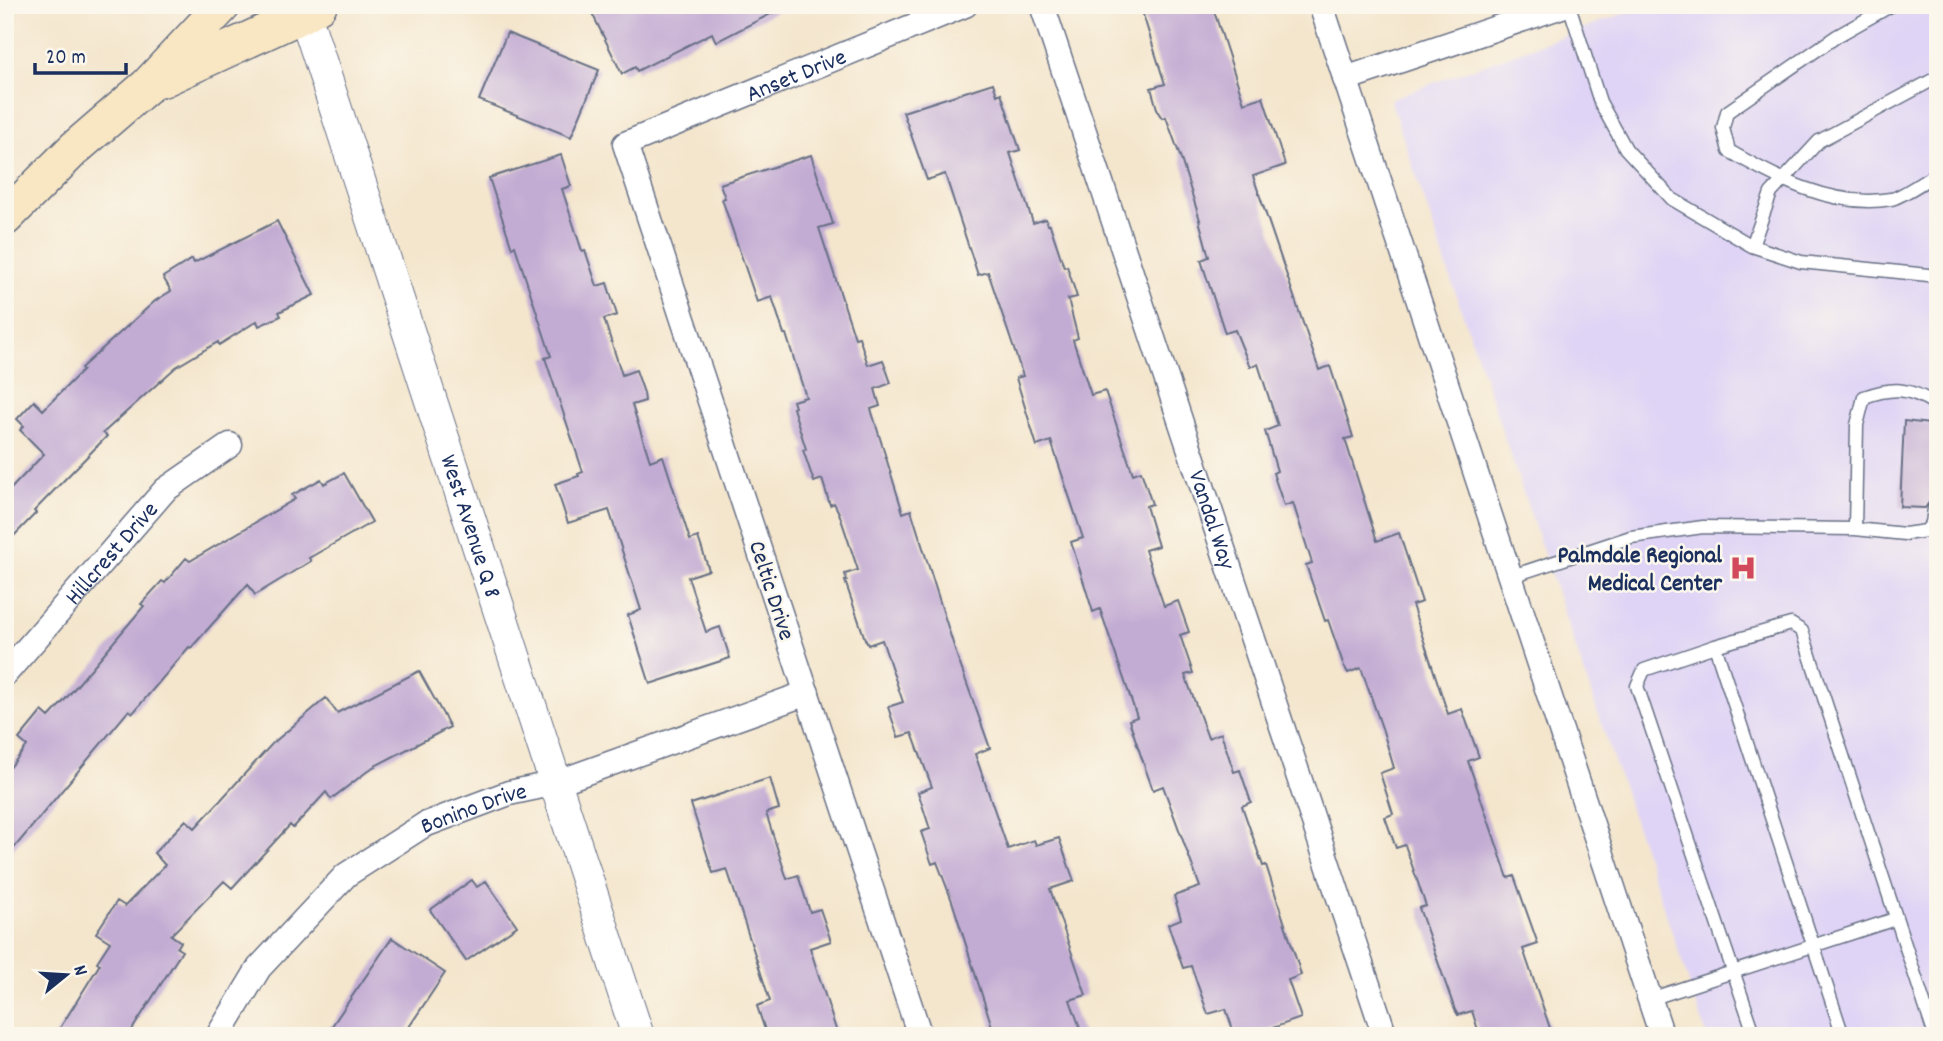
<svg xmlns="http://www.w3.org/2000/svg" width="1943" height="1041" font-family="Dekko,sans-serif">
<rect width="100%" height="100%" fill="#fbf7ec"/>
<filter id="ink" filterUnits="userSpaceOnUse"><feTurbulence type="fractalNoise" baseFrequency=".0143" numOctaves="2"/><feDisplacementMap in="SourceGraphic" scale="14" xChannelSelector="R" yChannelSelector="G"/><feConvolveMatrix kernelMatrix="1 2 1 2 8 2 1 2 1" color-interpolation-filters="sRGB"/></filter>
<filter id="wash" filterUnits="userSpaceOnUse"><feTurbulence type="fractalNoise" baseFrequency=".00686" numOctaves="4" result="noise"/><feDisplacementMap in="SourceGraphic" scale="28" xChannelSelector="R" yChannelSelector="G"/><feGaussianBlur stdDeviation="1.57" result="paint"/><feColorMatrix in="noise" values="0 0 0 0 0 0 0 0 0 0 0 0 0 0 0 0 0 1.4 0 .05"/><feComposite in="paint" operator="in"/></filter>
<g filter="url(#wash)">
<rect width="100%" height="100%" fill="#f4e6cd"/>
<path fill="#dfd4f5" d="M1647,5h291v1031h-231l-317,-937z"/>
<g id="blocks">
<path fill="#c3acd3" d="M588,5h200l-72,37 -4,-9 -75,38 -2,-4 -13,7z
M1140,5h72l32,98 19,-6 22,68 -32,11 66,194 11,-4 23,71 -8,2 32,102 22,-8 23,69 -10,3 36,109 14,-5 17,48 -11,4 40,117 6,-2 24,68 -15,5 27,79 -23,8h-47l-8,-25 -14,4 -3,-5 -36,-102 7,-2 -21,-61 -9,3 -11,-31 8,-3 -13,-41 14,-5 -11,-37 -22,-63 -13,5 -4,-7 -16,-46 -3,1 -19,-56 6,-2 -19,-60 -9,3 -11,-33 4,-2 -12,-40 13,-5 -20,-62 -8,3 -15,-37 -10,3 -24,-73 8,-3 -10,-37h1l-20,-64 -14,-39 -4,1 -4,-6 -7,-24 14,-4z
M507,33l92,37 -28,67 -92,-37z
M993,83l4,12 4,-2 19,57 -10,3 23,70 13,-4 2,6h2l14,42 3,-1 10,31 -9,2 10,39 -5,2 18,55 14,-4 28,83 8,-3 11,33 -6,2 12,40 -13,4 19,56 14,-5 11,31 -9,3 13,38 -8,2 23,63 13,-5 13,39 6,-2 11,32 -9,4 21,60 3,-1 33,103 2,7 -13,5 13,38 -51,18h-15l-9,-27 -18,5 -17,-48 -8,2 -15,-44 13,-5 -7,-23 26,-9 -37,-101 -10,4 -9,-25 -15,-45 8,-3 -37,-108 -7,3 -22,-70 12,-4 -32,-97 -14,5 -21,-68 7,-2 -35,-104 -10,3 -33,-101 -18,6 -24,-68z
M561,155l10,31 -9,3 20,62 3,-1 12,36 10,-3 10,32 -13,4 18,56 14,-5 8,23 1,8 -13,4 18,56 13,-5 27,84 8,-3 11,33 -21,7 18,55 14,-5 10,31 -80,26 -22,-69 13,-5 -32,-100 -41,13 -13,-39 24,-8 -1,-2 5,-2 -38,-114 6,-2 -36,-110 -3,2 -23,-70z
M811,155l22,69 -14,4 36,110 4,-1 9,28 15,-5 8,23 -16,6 5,17 -9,3 32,104 8,-3 46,146 33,92 -15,6 33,95 26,-9 2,5 23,-7 15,43 -24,8 36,106 -16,5 13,36h-88l-43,-135 -15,-39 -5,2 -11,-32 9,-3 -12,-37 14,-5 -20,-54 -14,4 -10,-30 15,-5 -21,-62 -14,5 -3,-6 -20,-58h2l-2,-7 13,-4 -19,-57 -5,-10 -4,2 -8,-26 -8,3 -11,-32 3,-1 -13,-41 2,-1 -2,-6 13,-4 -20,-63h-2l-12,-37 -15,5 -35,-103 3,-1 -5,-14z
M277,221l37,74 -35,17 2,4 -22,10 -2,-5 -38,24 -1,-3 -42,25 -73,66 4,3 -73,75 2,2 -31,32v-50l39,-41 -24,-24 4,-4 -7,-7 17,-18 9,9 40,-40 -2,-2 74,-67 16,-10 -8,-14 29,-18 2,4z
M1904,421l34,4v76h-8l-5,7 -25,-1z
M344,473l28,49 -63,36 2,3 -56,34 -7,-11 -57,64 -2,-1 -56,66 -4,-3 -124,149v-85l22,-28 -8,-7 23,-28 7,6 14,-15 81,-96 -3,-2 21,-23 3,2 21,-25 4,3 105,-62 -3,-4 29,-16 3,5z
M419,671l31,56 -77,40 -42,32 -5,-7 -33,36 -3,-3 -58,63 -8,-7 -53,54 10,7 -4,6 5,3 -54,85h-73l45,-72 -3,-2 13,-20 -14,-9 21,-32 8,5 40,-41 -11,-12 32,-33 9,8 77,-84 54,-46 11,15z
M770,778l9,31 -13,4 21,66 11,-4 12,37 10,-3 11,32 -21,7 28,88h-71l-10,-30 13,-5 -43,-132 -14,4 -22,-69z
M472,880l5,7 9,-6 31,45 -51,35 -36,-51z
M392,938l53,35 -42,63h-78z"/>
</g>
</g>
<g filter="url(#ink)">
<use href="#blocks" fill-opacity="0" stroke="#676f85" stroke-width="2"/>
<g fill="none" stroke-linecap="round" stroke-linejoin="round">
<defs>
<path id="service" d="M1569,5l31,97 26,47 46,50 80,47 49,16 137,14
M1892,5l-55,31 -110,76 -4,16 6,23c47,27 105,58 162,48 9,-1 36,-20 47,-26
M1752,246l19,-53 48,-52 119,-64
M1934,509l-2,14 -6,8 -21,3 -50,-5 2,-104 7,-28c28,-10 45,-10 71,7l3,12
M1509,577l122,-40 72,-10 152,2
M1715,646l128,390
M1650,999l245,-80
M1755,1036l-118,-350 7,-16 71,-24 76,-22 11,7 133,405"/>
<g id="minor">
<path id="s1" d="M1042,5l343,1031"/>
<path d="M1321,5l341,1031"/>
<path d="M1345,79l220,-74"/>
<path id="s2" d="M5,674l160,-184 65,-45"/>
<path id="s3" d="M218,1036l41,-68 87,-93 78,-50 85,-32 47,-10 251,-90"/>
<path id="s4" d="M920,1036l-295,-892 340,-139"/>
</g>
<g id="tertiary">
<path id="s5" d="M302,5l336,1031"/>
</g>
<path id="secondary" d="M163,79l141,-65 15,-9
M5,218l69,-69 73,-63 76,-81"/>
</defs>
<use href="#service" stroke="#676f85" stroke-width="15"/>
<use href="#minor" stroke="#676f85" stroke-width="27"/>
<use href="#tertiary" stroke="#676f85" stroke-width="34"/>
<use href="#secondary" stroke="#676f85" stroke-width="38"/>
<use href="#service" stroke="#fff" stroke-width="12"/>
<use href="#minor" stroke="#fff" stroke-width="24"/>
<use href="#tertiary" stroke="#fff" stroke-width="32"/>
<use href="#secondary" stroke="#f9e7c3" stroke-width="35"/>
</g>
</g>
<defs>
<symbol id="hospital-bare" viewBox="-9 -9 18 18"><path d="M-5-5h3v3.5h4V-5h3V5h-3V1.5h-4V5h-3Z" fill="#d1495b" stroke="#fbf7ec" stroke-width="2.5" paint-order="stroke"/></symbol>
</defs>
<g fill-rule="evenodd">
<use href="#hospital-bare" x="1724" y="549" width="38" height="38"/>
</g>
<g text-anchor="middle" stroke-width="5" stroke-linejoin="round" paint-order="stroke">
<g font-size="24" fill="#1b2f5e" stroke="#fbf7ec">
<text dy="8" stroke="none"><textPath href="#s4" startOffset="1124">Anset Drive</textPath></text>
<text dy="8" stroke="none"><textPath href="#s1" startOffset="542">Vandal Way</textPath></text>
<text dy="8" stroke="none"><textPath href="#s5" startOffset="548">West Avenue Q 8</textPath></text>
<text dy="8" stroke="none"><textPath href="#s2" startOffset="161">Hillcrest Drive</textPath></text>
<text transform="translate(773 590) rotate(72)" y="8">Celtic Drive</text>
<text dy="8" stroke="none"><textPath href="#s3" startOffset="352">Bonino Drive</textPath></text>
</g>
<g font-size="24" font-weight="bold" fill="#1b2f5e" stroke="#fbf7ec" text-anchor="end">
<text x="1722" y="562">Palmdale Regional<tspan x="1722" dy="28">Medical Center</tspan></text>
</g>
</g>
<rect width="1943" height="1041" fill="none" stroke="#fbf7ec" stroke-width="28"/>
<g transform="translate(66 975) rotate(72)" stroke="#fbf7ec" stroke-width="5" paint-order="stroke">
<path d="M0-5L12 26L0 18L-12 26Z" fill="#1b2f5e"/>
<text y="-10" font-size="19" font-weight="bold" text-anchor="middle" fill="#1b2f5e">N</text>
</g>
<path d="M35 63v10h91v-10" fill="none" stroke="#1b2f5e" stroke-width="3.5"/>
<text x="46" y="63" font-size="21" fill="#1b2f5e" stroke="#fbf7ec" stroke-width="5" paint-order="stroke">20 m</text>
</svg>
